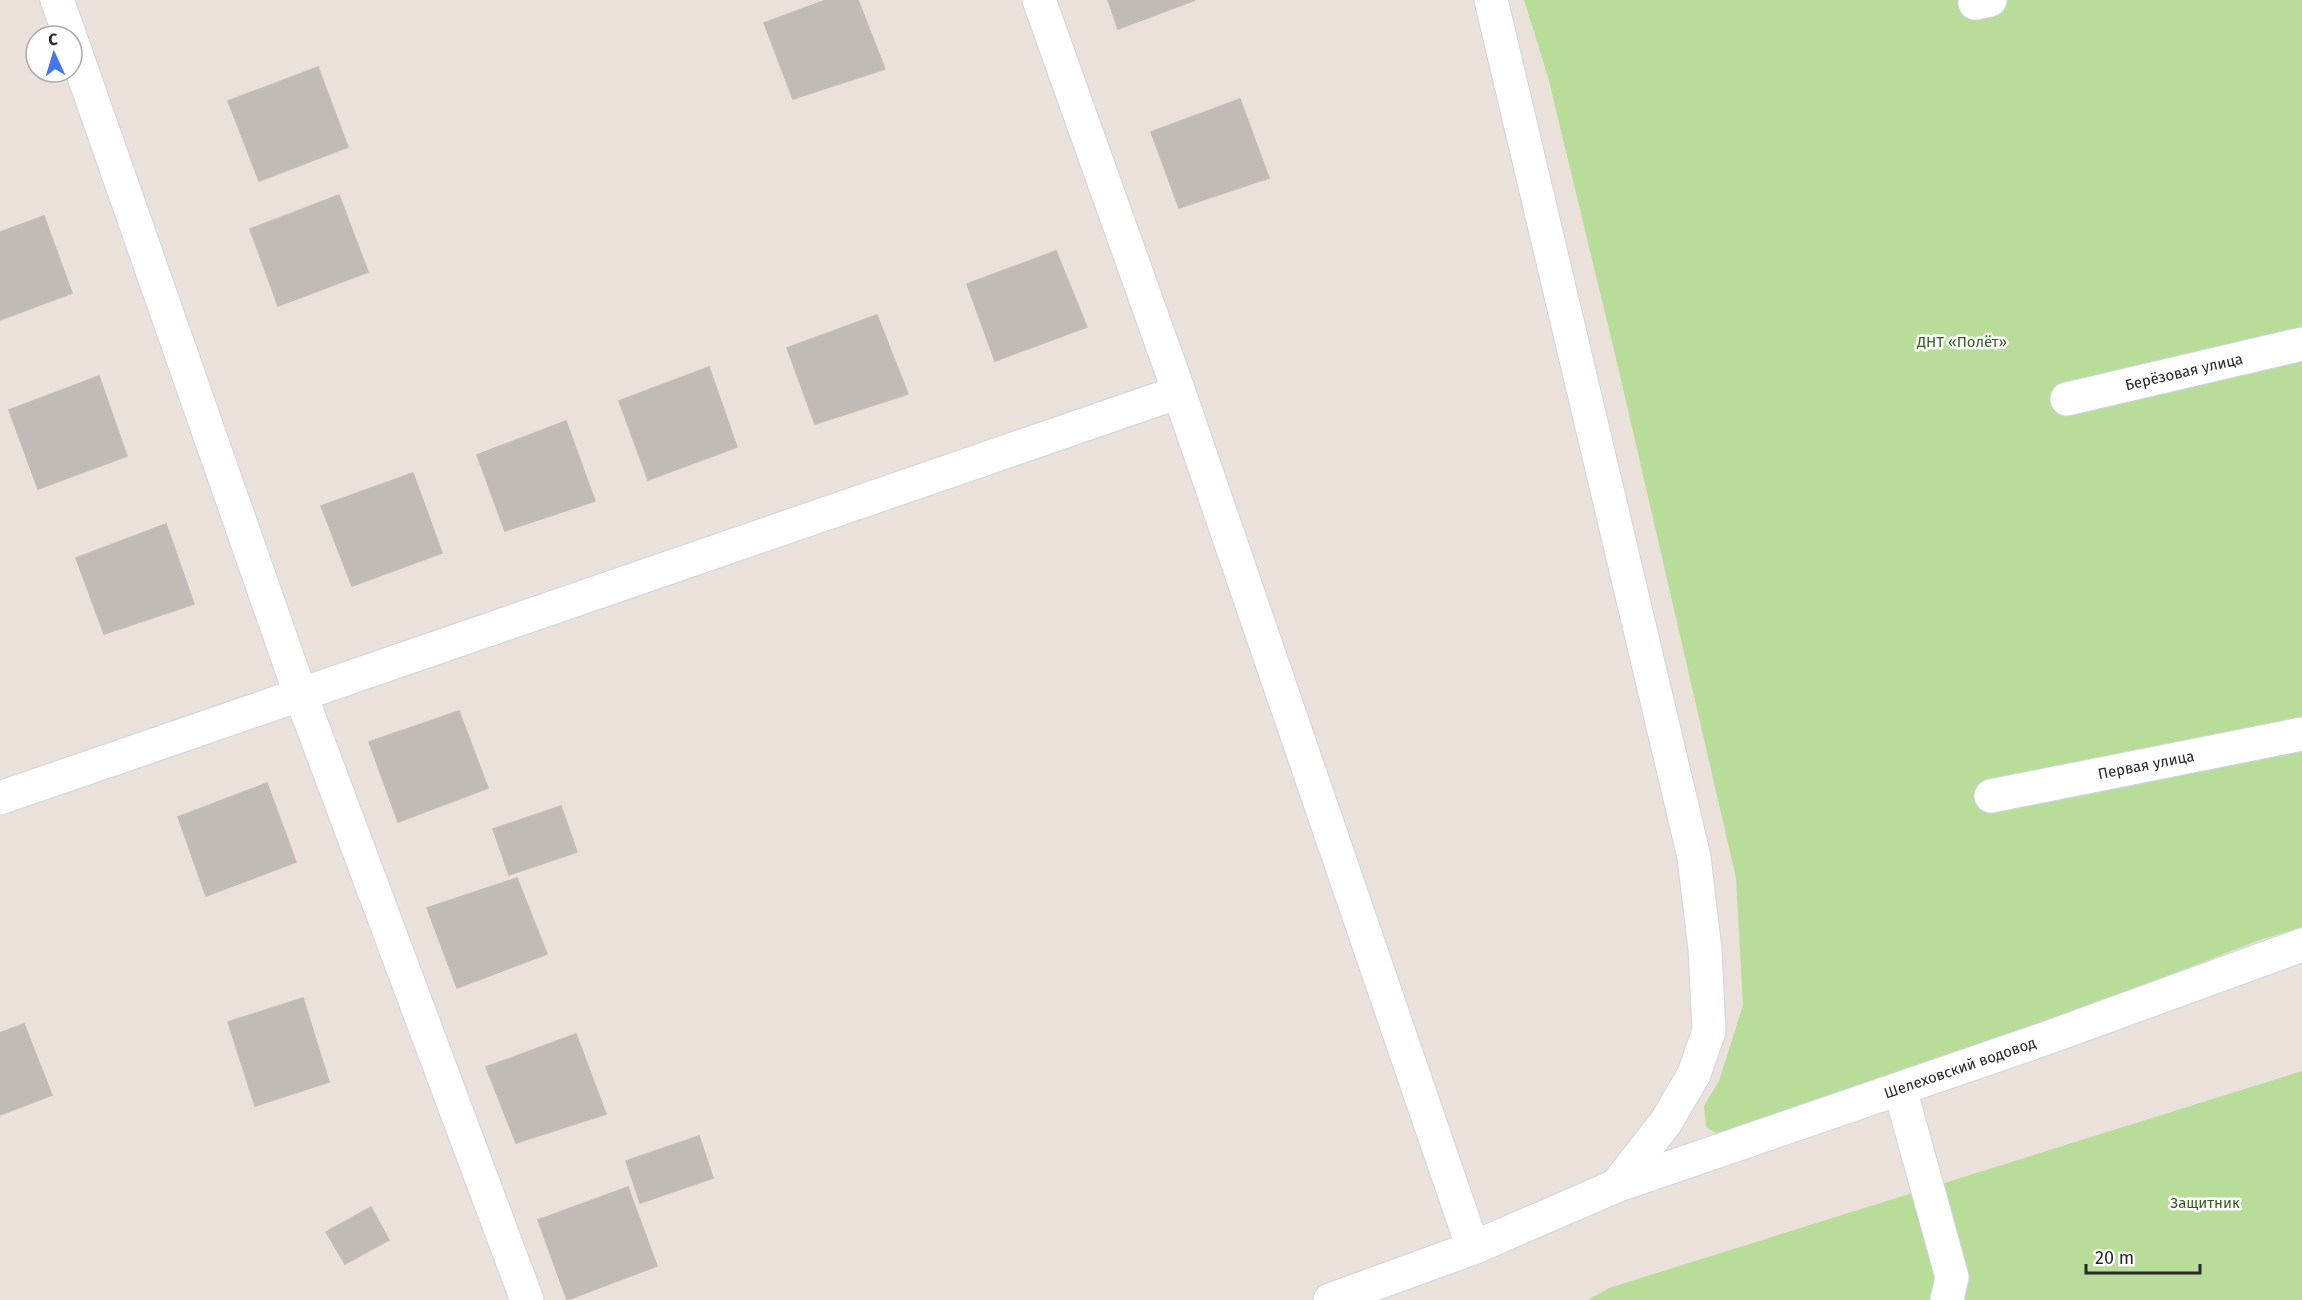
<svg xmlns="http://www.w3.org/2000/svg" width="2302" height="1300" font-family="'Fira Sans',sans-serif">
<rect width="100%" height="100%" fill="#e9e1da"/>
<path fill="#b8dd99" d="M1524,0h778v927l-42,13 -501,193 -35,5 -18,-11 -2,-21 15,-25 24,-76 -7,-127 -117,-507 -71,-294z
M2302,1071v229h-714l21,-12z"/>
<path fill="#c1bbb7" stroke="#c4bcb4" stroke-width="1.5" d="M826,0h32l27,69 -92,30 -29,-76z
M1108,0h87l-77,29z
M318,67l30,80 -89,34 -31,-80z
M1240,99l29,79 -90,30 -28,-76z
M339,195l29,77 -90,34 -28,-77z
M44,216l28,77 -72,27v-88z
M1056,251l31,76 -92,34 -28,-77z
M877,315l31,79 -93,30 -28,-76z
M709,367l28,80 -89,33 -29,-79z
M99,376l28,80 -89,33 -29,-79z
M566,421l29,80 -90,30 -28,-76z
M413,473l29,80 -90,33 -31,-80z
M166,524l28,80 -90,30 -28,-76z
M459,711l29,77 -90,34 -29,-80z
M267,783l29,79 -90,34 -28,-79z
M561,806l16,46 -68,23 -16,-46z
M517,878l30,76 -90,34 -30,-80z
M303,998l26,84 -74,24 -27,-84z
M24,1024l28,71 -52,20v-82z
M576,1034l30,80 -90,29 -30,-76z
M699,1136l14,42 -73,25 -14,-42z
M628,1187l29,79 -90,34 -29,-80z
M371,1207l18,33 -44,24 -19,-32z"/>
<g fill="none" stroke-linecap="round" stroke-linejoin="round">
<defs>
<path id="minor" d="M57,0l13,36
M1039,0l140,392 294,856
M1975,3l15,-3
M72,42l228,651 227,607
M2067,399l235,-55
M1991,796l311,-62
M0,798l1179,-406
M1900,1089l52,188 -5,23
M1616,1186l431,-148 255,-93"/>
<path id="tertiary" d="M1330,1300l143,-52 143,-62 50,-64 28,-48 15,-43 -4,-81 -11,-93 -203,-857"/>
</defs>
<use href="#minor" stroke="#cfd4e0" stroke-width="35"/>
<use href="#tertiary" stroke="#cfd4e0" stroke-width="35"/>
<use href="#minor" stroke="#fff" stroke-width="33"/>
<use href="#tertiary" stroke="#fff" stroke-width="33"/>
</g>
<g text-anchor="middle" stroke-width="5" stroke-linejoin="round" paint-order="stroke">
<g font-size="15" fill="#335e1e" stroke="#fff">
<text x="1962" y="347">ДНТ «Полёт»</text>
<text x="2205" y="1208">Защитник</text>
</g>
<g font-size="15" fill="#282828" stroke="#fff">
<text transform="translate(2184 372) rotate(-13)" y="5">Берёзовая улица</text>
<text transform="translate(2146 765) rotate(-11)" y="5">Первая улица</text>
<text transform="translate(1960 1068) rotate(-19)" y="5">Шелеховский водовод</text>
</g>
</g>
<g transform="translate(54 54) rotate(356)"><circle r="28" fill="#ffffff" stroke="#a9a9a9" stroke-width="1.5"/>
<path d="M0-4.5L10 22L0 15L-10 22Z" fill="#4377ed"/>
<text y="-9" font-size="16" font-weight="bold" text-anchor="middle" fill="#282828">С</text>
</g>
<path d="M2086 1264v9h114v-9" fill="none" stroke="#282828" stroke-width="3"/>
<text x="2095" y="1264" font-size="18" fill="#282828" stroke="#ffffff" stroke-width="4.5" paint-order="stroke">20 m</text>
</svg>
